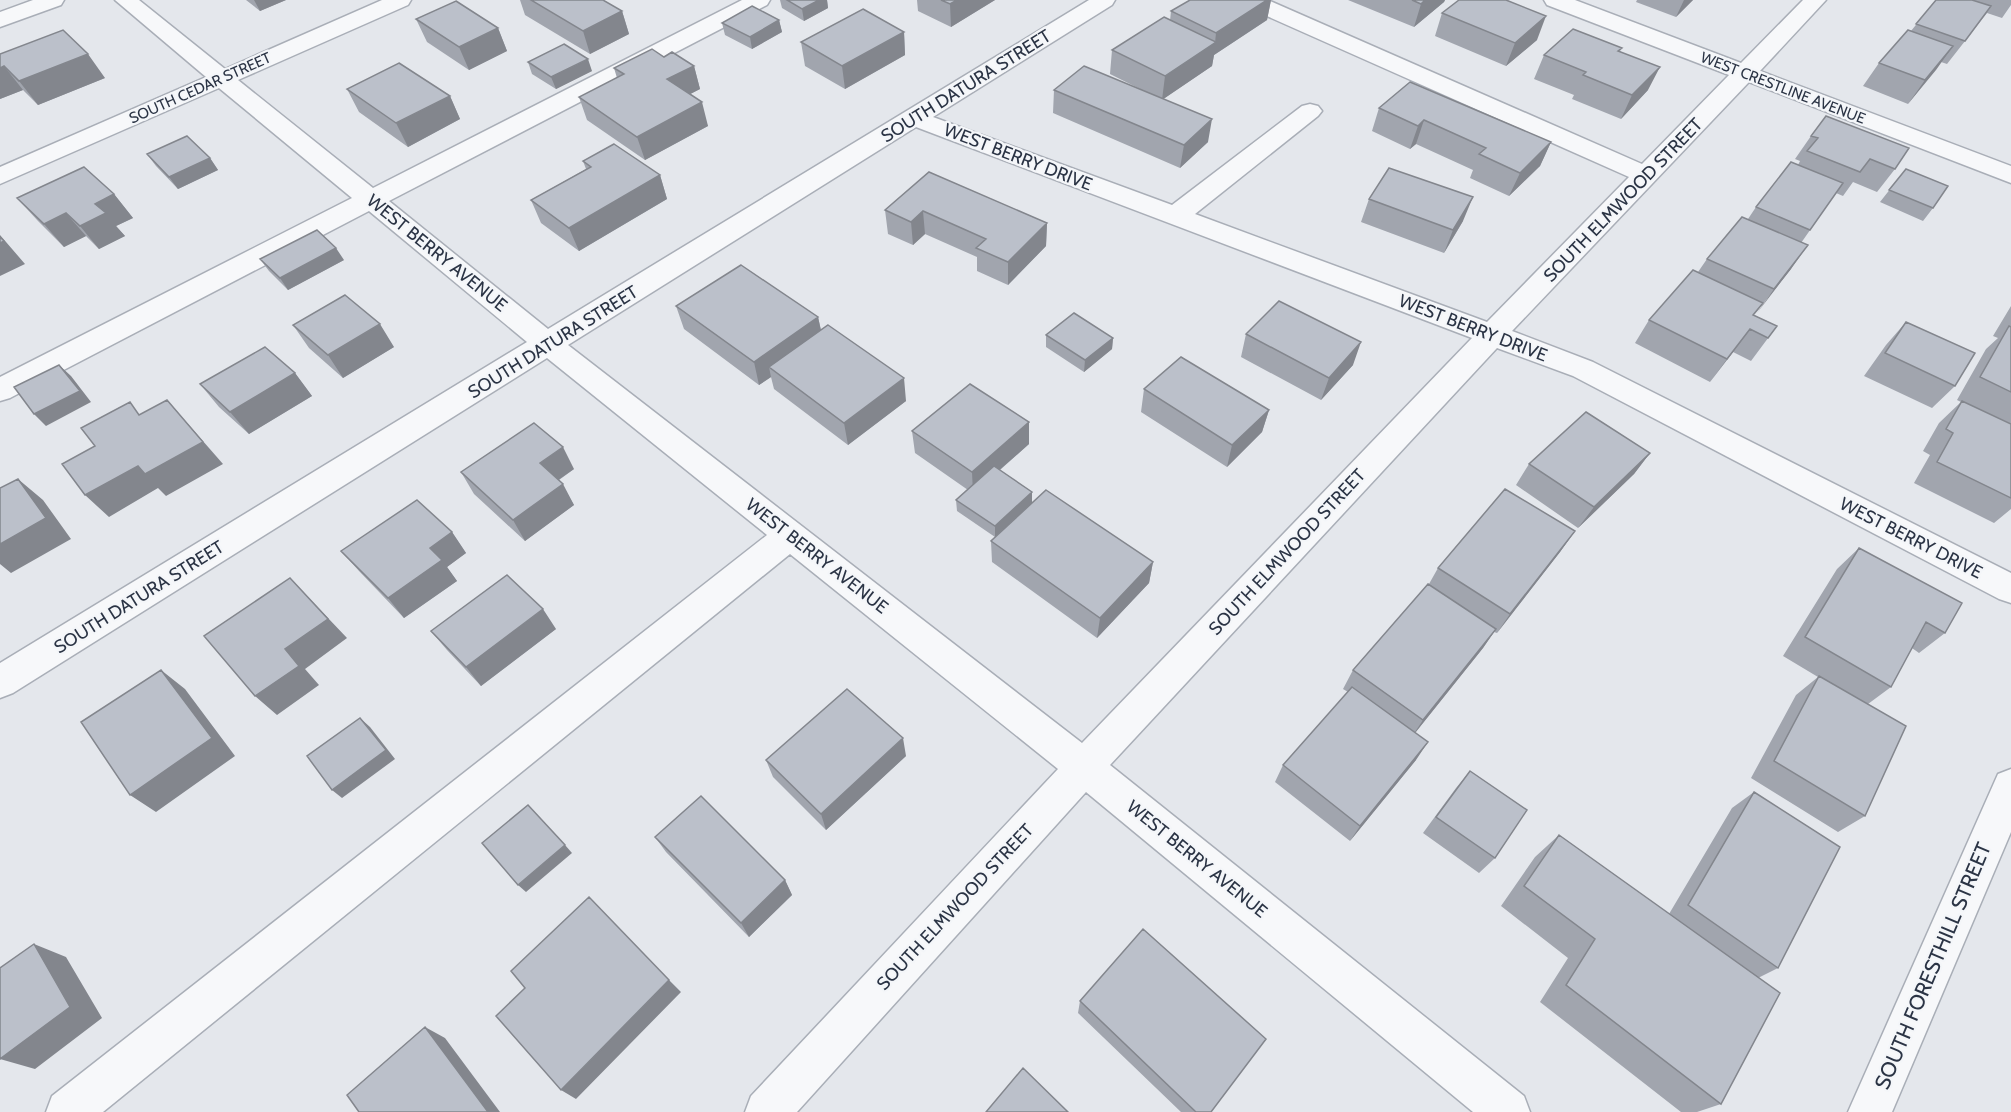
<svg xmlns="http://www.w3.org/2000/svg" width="2011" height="1112" font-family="Cabin,sans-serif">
<rect width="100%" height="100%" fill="#e4e7ec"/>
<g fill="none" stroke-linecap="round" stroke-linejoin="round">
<defs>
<path id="minor" d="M33,0h31l-3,5 -61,22v-15z
M115,0h24l86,69 157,-69h29l-3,5 -170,75 135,108 369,-188h28l-3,5 -378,196 159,128 541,-329h26l-3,5 -179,112 239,88 130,-99 8,-2 8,2 4,5 -4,5 -123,98 292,108 142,-145 -387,-172 -3,-5h29l374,164 87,-89 -182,-70 -3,-5h31l166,63 62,-63h23l-66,71 251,95v17l-262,-101 -237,249 81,31 418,211v30l-12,-4 -426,-223 -76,-28 -387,417 414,331 6,16h-57l-387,-320 -289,320h-52l6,-16 307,-327 -268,-215 -687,558h-57l6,-16 715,-561 -220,-177 -534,335 -13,5v-35l527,-321 -158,-131 -359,187 -10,3v-24l352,-179 -133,-110 -219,96v-17l206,-90zM916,127l556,211 -390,405 -514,-398z
M2011,769v63l-119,280h-44l150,-338z"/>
</defs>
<use href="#minor" stroke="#a9aeb7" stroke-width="3"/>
<use href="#minor" fill="#f7f8fa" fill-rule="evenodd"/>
</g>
<path fill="#a1a5ae" d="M246,0h40l-26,11z
M520,0h83l19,11 7,23 -39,20 -65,-39z
M780,0h47l1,8 -24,13 -22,-13z
M917,0h78l-44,27 -33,-16z
M1190,0h81l-4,20 -53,35 -2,11 -49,33 45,43 -28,26 -127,-55 1,-23 90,1 -34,-17 2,-24 58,-29 1,-10z
M1348,0h97l-1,2 -30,25z
M1637,0h56l-17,17 -40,-15z
M1936,0h75v5l-9,13 -15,-5 -40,51 -6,-2 -33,42 -45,-18 16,-23 32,-32z
M1442,13l95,27 -31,26 -71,-30z
M416,19l82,9 9,23 -38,19 -42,-28z
M779,20l3,12 -30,17 -27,-14 -3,-12z
M904,32l1,23 -60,34 -40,-23 -4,-24z
M1622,48l-2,3 28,39 -27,29 -49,-20 2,-4 -40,-16 10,-24z
M0,54l105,24 -67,27 -15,-15 -23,9z
M664,57l30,9 6,23 -10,5 18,32 -63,34 -58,-40 -8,-23 38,-19 -3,-10z
M528,62l64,9 -36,18 -24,-15z
M347,89l103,7 10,23 -52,28 -49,-35z
M1379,108l172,34 -11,24 -31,30 -39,-18 3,-8 -57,-26 -6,5 -38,-18z
M1811,136l84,33 -18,23 -24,-10 -10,14 -7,-3 -35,50 -10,26 -37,46 23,11 -26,35 -18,-9 -23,30 -75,-39 14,-23 49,-48 9,-13 41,-40 8,-12 42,-42 2,-4 -5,-2z
M147,154l63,4 8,12 -40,19 -22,-23z
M583,161l77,14 7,24 -88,52 -38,-28 -10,-23 55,-31z
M1906,169l27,39 -10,13 -43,-19z
M929,172l118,51 -1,23 -38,39 -31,-14v-14l-52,-23 -12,11 -25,-11 -3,-24z
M114,194l19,24 -17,8 9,10 -26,13 -13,-13 -22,11 -26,-26 -21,-23z
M1369,199l94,22 -19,32 -83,-31z
M260,259l84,1 -56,30 -19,-19z
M676,306l142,11 3,13 85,71 -58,44 -74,-56 -3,-12 -12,8 -75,-56z
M2011,306v203l-17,14 -80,-40 16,-28 -7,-4 16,-28 22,-21 -4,-2 29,-51 12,-11 -5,-2z
M1906,322l49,64 -23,22 -68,-32 22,-31z
M293,325l101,22 -51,31 -34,-30z
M1246,334l107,31 -32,35 -80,-43z
M1046,335l67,3 -1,11 -28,23 -38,-25z
M295,373l17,23 -63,38 -30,-27 -19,-23z
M1144,389l125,21 -7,22 -35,35 -86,-55z
M1029,422v22l-29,26 32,22v11l-37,34 -38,-26 -1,-11 12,-10 -53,-37 -3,-22z
M1650,453l-16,21 -56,54 -62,-43 13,-21z
M574,469l-15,11 15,25 -49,36 -51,-47 -13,-22z
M1575,531l-15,21 -63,81 -3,-1 -11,16 -68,85 1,27 -66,81 -75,-59 8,-17 65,-73 -5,-3 10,-19 76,-86 9,-16z
M452,532l14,21 -19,14 10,14 -53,37 -45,-47 -18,-20z
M991,541l162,21 -4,21 -52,55 -105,-76z
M1859,548l86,85 -26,20 -7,-5 -21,39 -23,17 -3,112 -27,16 -87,-54 45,-83 22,-18 -35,-21 54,-87z
M556,629l-75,57 -34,-36 -16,-19z
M906,756l-80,74 -53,-53 -7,-17z
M1470,771l25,87 -16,15 -56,-40 33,-45z
M1754,792l24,176 -20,10 -37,126 -24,8h-16l-141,-110 28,-44 -67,-52 34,-49 24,-22 110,79 63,-106z
M655,837l130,43 7,15 -43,42 -83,-85z
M1080,1001l131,111h-30l-103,-99z"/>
<path fill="#83868d" d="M254,0h32l-26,11z
M819,0h8l1,8 -24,13 -2,-12z
M957,0h38l-44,27 -1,-23z
M1267,0h4l-4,20 -53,35 -2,11 -50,34 3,-24 50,-33 1,-10z
M1425,0h20l-1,2 -30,25 7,-23z
M1684,0h9l-17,17z
M622,11l7,23 -39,20 -7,-23z
M1546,16l-9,24 -31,26 9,-23z
M779,20l3,12 -30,17 -2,-12z
M498,28l9,23 -38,19 -10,-23z
M904,32l1,23 -60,34 -3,-23z
M1953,46l-17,24 -28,34 17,-24z
M88,54l17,24 -67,27 -19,-24z
M588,59l4,12 -36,18 -5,-12z
M4,66l19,24 -23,9v-31z
M694,66l6,23 -27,14 -6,-24z
M1660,67l-12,23 -27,29 11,-24z
M450,96l10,23 -52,28 -12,-24z
M702,102l6,24 -63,34 -8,-23z
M1212,119l-4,23 -28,26 4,-23z
M1424,120l-8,24 -6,5 8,-23z
M1551,142l-11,24 -31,30 11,-23z
M210,158l8,12 -40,19 -9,-12z
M660,175l7,24 -88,52 -10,-23z
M114,194l19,24 -17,8 9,10 -26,13 -19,-23 15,-22z
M1473,197l-10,24 -19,32 9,-23z
M923,211l2,23 -12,11 -2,-23z
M66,213l20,23 -22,11 -20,-23z
M1047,223l-1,23 -38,39v-23z
M0,235l25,29 -25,12z
M1808,245l-17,24 -34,44 17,-24z
M336,248l8,12 -56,30 -8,-12z
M818,317l5,23 -54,27 2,10 -12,8 -5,-23z
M380,324l14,23 -51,31 -15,-23z
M1750,329l-17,23 -23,30 17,-23z
M1113,338l-1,11 -28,23 1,-12z
M1361,342l-8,23 -32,35 8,-22z
M59,365l12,11 20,26 -45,24 -12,-12z
M295,373l17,23 -63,38 -19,-22z
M904,378l2,23 -58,44 -4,-22z
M167,400l56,64 -57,32 -8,-8 -49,29 -24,-22z
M1269,410l-7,22 -35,35 5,-22z
M1029,422v22l-56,49 -1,-21z
M563,447l11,22 -23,16 -11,-22z
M1650,453l-16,21 -56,54 16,-21z
M18,479l25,21 28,39 -60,34 -11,-9v-20z
M563,484l11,21 -49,36 -12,-21z
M1032,492v11l-37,34v-11z
M1575,531l-15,21 -63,81 13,-19z
M452,532l14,21 -19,14 10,14 -53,37 -16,-20 42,-50z
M1153,562l-4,21 -52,55 3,-20z
M290,578l57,60 -42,31 14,16 -42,30 -22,-19 30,-47z
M543,609l13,20 -75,57 -15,-19z
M1496,629l-13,19 -72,90 12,-18z
M161,670l24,19 50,67 -79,56 -26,-17z
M360,718l10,9 25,32 -53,39 -10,-8z
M903,738l3,18 -80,74 -5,-16z
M1428,742l-12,18 -66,81 10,-15z
M565,845l7,8 -46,39 -8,-7z
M785,880l7,15 -43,42 -8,-14z
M34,944l32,13 36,61 -67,51 -35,-10z
M669,980l12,12 -105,107 -15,-9z
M425,1027l20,11 55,74h-12z"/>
<path fill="#bbc0ca" stroke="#83868d" stroke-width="1.5" d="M531,0h72l19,11 -39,20z
M787,0h32l-17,9z
M941,0h16l-7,4z
M1190,0h77l-51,33 -45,-22z
M1412,0h13l-4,4z
M1459,0h47l40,16 -31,27 -73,-30z
M1936,0h36l19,6 -26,35 -49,-17z
M456,1l42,27 -39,19 -43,-28z
M752,6l27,14 -29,17 -28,-14z
M863,9l41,23 -62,34 -41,-24z
M1164,17l52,25 -51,34 -53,-26z
M1573,29l49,19 -4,3 42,16 -28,28 -49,-20 3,-3 -42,-17z
M63,30l25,24 -69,27 -15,-15 -4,2v-14z
M1908,30l45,16 -28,34 -46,-17z
M564,44l24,15 -37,18 -23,-15z
M652,49l12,8 8,-5 22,14 -27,13 35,23 -65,35 -58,-40 45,-23 -10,-6z
M399,63l51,33 -54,27 -49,-34z
M1084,66l128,53 -28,26 -130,-55z
M1410,82l141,60 -31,31 -41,-19 7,-6 -62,-28 -6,6 -39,-18z
M1826,116l83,32 -14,21 -25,-10 -10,13 -53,-21 11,-13 -7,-2z
M187,136l23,22 -41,19 -22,-23z
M614,144l46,31 -91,53 -38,-28 60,-33 -8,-6z
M1791,162l52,21 -33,47 -54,-23z
M84,167l30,27 -19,10 11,9 -26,13 -14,-13 -22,11 -27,-26z
M1389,168l84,29 -20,33 -84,-31z
M1906,169l42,17 -15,22 -44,-18z
M929,172l118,51 -39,39 -32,-14 10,-9 -63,-28 -12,11 -26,-12z
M1742,217l66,28 -34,44 -67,-30z
M317,230l19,18 -56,30 -20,-19z
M0,237l4,4 -4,2z
M741,265l77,52 -64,45 -78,-56z
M1693,270l70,33 -10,12 24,11 -9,12 -18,-9 -23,30 -78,-39z
M345,295l35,29 -52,31 -35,-30z
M1279,301l82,41 -32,36 -83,-44z
M1074,313l39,25 -28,22 -39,-25z
M1906,322l69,31 -20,33 -70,-33z
M828,325l76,53 -60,45 -75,-56z
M2009,326l2,1v65l-31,-15z
M265,347l30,26 -65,39 -30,-28z
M1181,357l88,53 -37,35 -88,-56z
M59,365l21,26 -46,23 -20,-27z
M970,384l59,38 -57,50 -60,-41z
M167,400l36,42 -58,32 -7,-8 -53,29 -23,-31 33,-18 -14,-18 49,-26 9,13z
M1962,401l49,23v74l-74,-36 16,-29 -7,-4z
M1586,412l64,41 -56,54 -65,-43z
M534,423l29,24 -23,16 23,21 -50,36 -52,-48z
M994,466l38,26 -37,34 -39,-26z
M18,479l28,39 -46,26v-56z
M1505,489l70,42 -65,83 -72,-46z
M1046,490l107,72 -53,56 -109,-77z
M417,500l35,32 -22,16 12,12 -54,38 -47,-47z
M1859,548l103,55 -17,30 -19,-11 -35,65 -86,-50z
M507,575l36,34 -77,58 -35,-36z
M290,578l38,41 -43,30 14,17 -44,30 -51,-60z
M1428,584l68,45 -73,91 -70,-50z
M161,670l51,68 -82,57 -49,-73z
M1819,676l87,50 -41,90 -91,-55z
M1352,687l76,55 -68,84 -77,-61z
M847,689l56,49 -82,76 -55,-54z
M360,718l26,32 -54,40 -25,-34z
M1470,771l57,39 -32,48 -59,-41z
M1754,792l86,55 -62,121 -90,-63z
M701,796l84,84 -44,43 -86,-86z
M528,805l37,40 -47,40 -36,-42z
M1559,835l221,158 -59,111 -155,-119 29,-46 -71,-53z
M589,897l80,83 -108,110 -65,-74 29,-28 -14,-17z
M1143,929l123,110 -55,73h-15l-116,-111z
M34,944l36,63 -70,52v-91z
M425,1027l63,85h-129l-12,-17z
M1023,1068l45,44h-82z"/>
<g text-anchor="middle" stroke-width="4.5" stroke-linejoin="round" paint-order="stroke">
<g font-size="15" fill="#2b3445" stroke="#f4f6f9">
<text transform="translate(200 88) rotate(-24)" y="5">SOUTH CEDAR STREET</text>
<text transform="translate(1783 88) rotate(21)" y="5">WEST CRESTLINE AVENUE</text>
</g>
<g font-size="18" fill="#2b3445" stroke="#f4f6f9">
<text transform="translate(966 86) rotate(-32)" y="6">SOUTH DATURA STREET</text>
<text transform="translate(1018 157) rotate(21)" y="6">WEST BERRY DRIVE</text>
<text transform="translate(1623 200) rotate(-46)" y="6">SOUTH ELMWOOD STREET</text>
<text transform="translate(437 253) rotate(39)" y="6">WEST BERRY AVENUE</text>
<text transform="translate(1473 328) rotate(21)" y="6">WEST BERRY DRIVE</text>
<text transform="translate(553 342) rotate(-32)" y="6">SOUTH DATURA STREET</text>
<text transform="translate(1911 538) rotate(27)" y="6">WEST BERRY DRIVE</text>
<text transform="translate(1287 552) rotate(-47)" y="6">SOUTH ELMWOOD STREET</text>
<text transform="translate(817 556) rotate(38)" y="6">WEST BERRY AVENUE</text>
<text transform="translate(139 597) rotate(-32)" y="6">SOUTH DATURA STREET</text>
<text transform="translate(1197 859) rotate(39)" y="6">WEST BERRY AVENUE</text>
<text transform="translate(955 907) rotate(-47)" y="6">SOUTH ELMWOOD STREET</text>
</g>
<g font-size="21" fill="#2b3445" stroke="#f4f6f9">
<text transform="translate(1933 966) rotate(-67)" y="7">SOUTH FORESTHILL STREET</text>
</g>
</g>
</svg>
